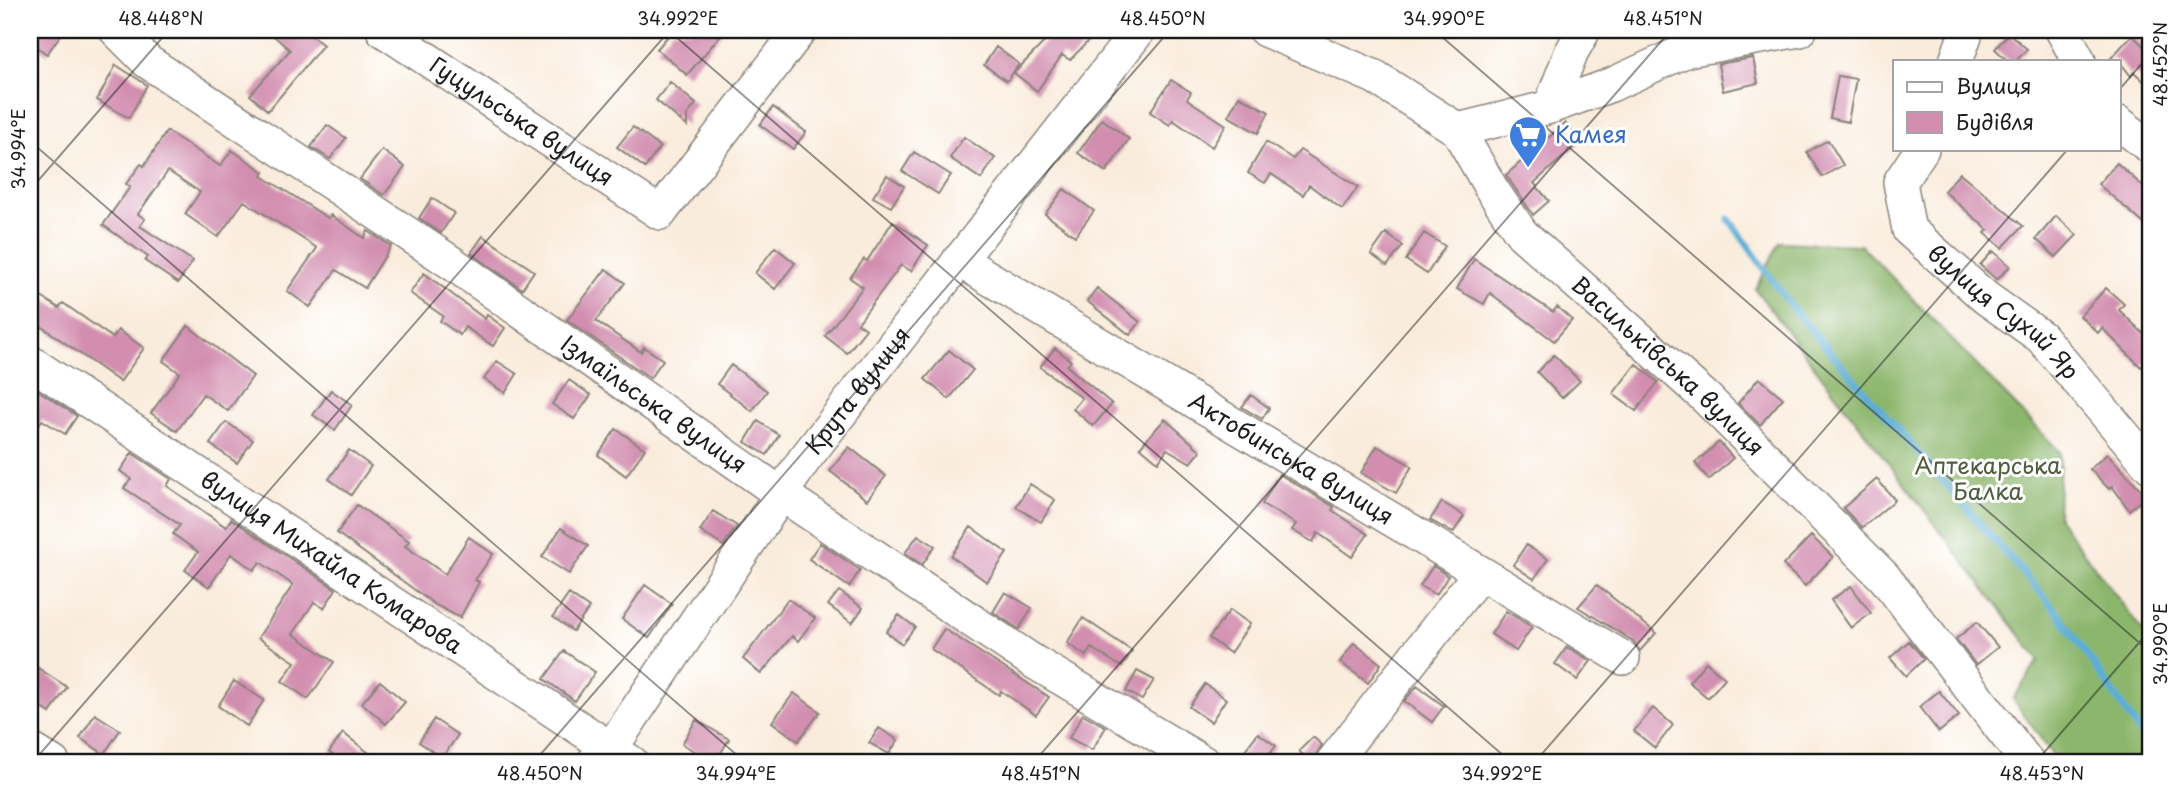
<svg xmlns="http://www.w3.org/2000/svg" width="2180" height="793" font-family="'Playpen Sans',sans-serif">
<rect width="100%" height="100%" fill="#fff"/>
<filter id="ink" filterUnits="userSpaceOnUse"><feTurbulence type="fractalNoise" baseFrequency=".0143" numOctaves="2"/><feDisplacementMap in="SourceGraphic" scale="14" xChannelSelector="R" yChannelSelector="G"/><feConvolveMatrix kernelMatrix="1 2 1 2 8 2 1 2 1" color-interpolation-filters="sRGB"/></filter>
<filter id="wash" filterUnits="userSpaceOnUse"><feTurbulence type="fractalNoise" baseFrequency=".00686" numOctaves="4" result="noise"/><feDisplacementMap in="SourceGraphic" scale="28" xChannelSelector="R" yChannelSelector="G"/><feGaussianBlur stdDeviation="1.57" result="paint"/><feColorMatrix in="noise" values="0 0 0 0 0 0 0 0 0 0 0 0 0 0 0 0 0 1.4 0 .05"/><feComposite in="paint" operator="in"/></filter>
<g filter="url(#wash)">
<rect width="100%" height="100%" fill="#f9ecdc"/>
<path fill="#8cb66c" stroke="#546944" stroke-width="2" d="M1780,242l81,3 199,207 -2,66 92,123v122h-92l-45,-64 26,-39 -284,-371z"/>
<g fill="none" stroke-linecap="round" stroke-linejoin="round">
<path stroke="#5baed7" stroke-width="7" d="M1729,219l64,90 266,305 91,133"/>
</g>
<g id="blocks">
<path fill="#d28daf" d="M30,30h34l-17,24 -17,-12z
M267,30h38l18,15 -55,66 -18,-16 40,-45z
M673,30h52l-38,45 -30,-26z
M1056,30h43l-29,30 -8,-5 -25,36 -23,-18z
M2009,33l18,16 -11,12h-8l-13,-12z
M2132,35l18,17v35l-16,-15 -3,4 -12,-15 -8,-3z
M996,47l23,17 -12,17 -23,-16z
M1753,58l5,25 -35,8 -5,-27z
M116,65l31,20 -18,33 -32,-18z
M1838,76l18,3 -8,43 -18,-4z
M1171,80l20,12 -4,7 39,26 -14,22 -39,-27 -3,5 -20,-13z
M670,82l26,22 -9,11v11l-31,-26z
M1239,96l30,16 -11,21 -30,-17z
M773,107l33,25 -13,17 -33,-24z
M1102,119l27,20 -23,33 -28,-19z
M1565,123l16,18 -47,42 15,18 -16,14 -27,-40z
M327,125l19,13 -16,21 -19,-12z
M633,127l27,20 -15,21 -28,-21z
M167,131l53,35 12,-16 32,22 -2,4 66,42 3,-3 33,23 4,-7 23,15 -26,42 -29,-18 -26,37 -23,-16 30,-43 -73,-47 -26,36 -33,-23 15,-22 -32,-21 -30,43 7,5 -5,7 53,35 -15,22 -33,-22 3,-4 -45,-32 27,-38 -4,-3 15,-20 3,2z
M964,137l31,21 -14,21 -31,-21z
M1828,140l15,25 -21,12 -15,-25z
M1266,142l27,17 7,-9 58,37 -16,22 -33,-24 -6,10 -32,-21 -6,9 -17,-10z
M382,150l23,17 -21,28 -24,-16z
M914,152l37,23 -13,19 -36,-23z
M2117,163l33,30v36l-52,-45z
M1960,173l63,53 -21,22 -17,-15 3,-3 -44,-39z
M887,175l17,11 -13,21 -18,-10z
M1064,189l30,22 -19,25 -30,-22z
M432,198l22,15 -13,20 -22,-15z
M2056,216l21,19 -21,22 -20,-18z
M893,221l35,24 -17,26 -10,-6 -43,58 8,6 -19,24 -22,-17 38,-49 -13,-9 14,-19 3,2z
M1386,233l17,13 -16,20 -16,-12z
M1424,233l21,13 -18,28 -21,-14z
M483,236l51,35 -12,18 -51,-36z
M775,247l20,16 -20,26 -20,-16z
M1993,251l17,15 -13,14 -17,-15z
M1474,259l79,53 4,-5 15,13 -18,21 -64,-48 -6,11 -27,-15z
M606,269l19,14 -29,38 45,31 3,-5 19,13 -13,18 -83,-58z
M424,273l61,46 2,-4 18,13 -12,18 -28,-19 -5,8 -20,-14 3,-5 -33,-23z
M1097,288l43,34 -10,13 -43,-34z
M2106,288l18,16 -5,6 31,30v18l-9,9 -39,-39 -4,5 -18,-17z
M30,290l29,18 4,-5 50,35 5,-8 26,18 -24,34 -90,-64z
M188,326l65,50 -25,35 -25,-17 -26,37 -26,-18 29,-40 -17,-12z
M1055,348l16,13 -4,5 45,38 -19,22 -20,-17 9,-11 -42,-31z
M949,350l24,20 -24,29 -24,-20z
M1554,355l26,26 -18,17 -25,-26z
M497,361l20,13 -12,19 -21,-14z
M1636,364l22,18 -22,29 -23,-17z
M731,365l36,26 -15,20 -35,-27z
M1759,378l24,20 -23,27 -22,-22z
M569,380l22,15 -17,24 -22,-15z
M30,385l47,31 -12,18 -23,-14 -12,19z
M331,390l21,15 -17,25 -22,-15z
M1251,395l18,13 -7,11 -20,-12z
M1165,419l36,32 -10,12 -24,-14 -9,13 -18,-15z
M758,421l21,14 -12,20 -22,-13z
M226,422l27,18 -16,23 -27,-19z
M616,429l29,20 -19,27 -28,-21z
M1719,442l14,16 -24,22 -14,-17z
M1377,446l35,20 -16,27 -35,-20z
M849,447l37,29 -19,24 -37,-29z
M349,450l22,16 -20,29 -22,-16z
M132,453l39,26 -4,7 59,41 5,-8 105,70 -12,19 -10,-6 -21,32 41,28 -26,37 -26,-18 13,-19 -37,-24 35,-53 -33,-23 -6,8 -23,-16 -22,33 -24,-17 13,-18 -25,-18 7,-9 -56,-37 7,-9 -11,-8z
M2107,454l40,42 -18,14 -17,-24 -3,3 -19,-20z
M1279,474l55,33 -2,3 36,24 -16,23 -34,-24 -5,9 -21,-12 4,-6 -34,-20z
M1877,479l18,21 -33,28 -19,-20z
M1030,484l25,16 -14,22 -25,-15z
M1442,502l22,14 -11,17 -23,-13z
M357,505l52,36 -4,5 40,28 24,-37 24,17 -18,26 4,2 -19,36 -26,-14 -97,-71z
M713,511l24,15 -14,20 -23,-15z
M971,527l36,26 -20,29 -36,-26z
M561,528l27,18 -19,28 -27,-17z
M918,535l17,11 -13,19 -17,-12z
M1811,536l22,21 -28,29 -22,-21z
M820,543l40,27 -11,17 -40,-28z
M1526,545l22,14 -14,20 -21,-14z
M1433,566l15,10 -12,19 -16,-9z
M645,585l27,19 -23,34 -27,-19z
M1597,585l59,48 -16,18 -7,-10 -55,-34z
M1851,586l20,27 -20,15 -20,-28z
M839,591l24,17 -11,15 -24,-18z
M1005,592l27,16 -13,21 -26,-17z
M569,594l20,14 -16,23 -20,-14z
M788,599l27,19 -17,23 -6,-5 -31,38 -18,-15z
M1230,610l20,14 -20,29 -21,-15z
M1506,611l26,16 -16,24 -25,-17z
M899,615l16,12 -13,17 -16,-12z
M1083,618l49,33 -10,16 -31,-19 -5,8 -19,-13z
M1977,622l21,25 -22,18 -20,-26z
M944,629l105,68 -13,18 -35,-24 -2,4 -68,-46z
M1909,641l15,18 -18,17 -16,-18z
M1354,643l27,21 -13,19 -28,-21z
M1567,647l24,14 -14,19 -22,-16z
M564,651l31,21 -20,29 -31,-22z
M1706,662l19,16 -17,20 -19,-16z
M38,668l29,19 -17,26 -20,-13v-19z
M1137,671l17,9 -12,20 -16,-9z
M234,681l30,19 -17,26 -29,-20z
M380,681l25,21 -19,22 -24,-21z
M1205,684l21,15 -15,23 -22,-15z
M1417,686l27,20 -12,16 -28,-21z
M1939,691l20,25 -20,16 -20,-25z
M794,693l26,19 -22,29 -26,-19z
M1653,708l20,17 -18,23 -21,-17z
M95,714l25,16 -16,24 -24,-16z
M1083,714l23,13 -14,23 -23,-12z
M434,719l24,16 -16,23 -23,-16z
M696,720l33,19 -14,24 -33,-19z
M879,728l19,12 -9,14 -20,-11z
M343,733l39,30h-39l-14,-11z
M1258,733l18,13 -13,17h-28z
M1313,737l9,8 -11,18 -12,-12z"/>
</g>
</g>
<g filter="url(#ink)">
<use href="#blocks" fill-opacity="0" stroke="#8a847c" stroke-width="2"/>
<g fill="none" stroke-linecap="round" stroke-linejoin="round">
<defs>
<g id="minor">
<path id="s1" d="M116,30l32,32 304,201 329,231 253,168 170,101"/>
<path id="s2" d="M383,30l277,183 140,-183"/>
<path id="s3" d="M1265,30l110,47 83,53 33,58 31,46 183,163 180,181 143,185"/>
<path d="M2062,30l17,31"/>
<path d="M1956,61l11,-31"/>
<path d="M1550,107l21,-54 13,-23"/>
<path d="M2119,123l31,24"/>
<path d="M1458,130l92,-23 61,-22 76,-35 113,-20"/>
<path id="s4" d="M1922,149l-22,33 9,48 77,68 55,39 109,129"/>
<path id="s5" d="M959,260l664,398"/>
<path id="s6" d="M30,362l602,401"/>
<path d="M30,749l23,14"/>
<path id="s7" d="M593,763l17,-13 194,-290 335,-430"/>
<path d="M1332,763l148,-190"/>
</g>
</defs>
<use href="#minor" stroke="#8a847c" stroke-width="36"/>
<use href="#minor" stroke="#fff" stroke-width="33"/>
</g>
</g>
<path fill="none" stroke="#1c1c1c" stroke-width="2" stroke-opacity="0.45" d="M668,30l844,733M1434,30l716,622M2119,90l31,-36M30,141l716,622M30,190l139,-160M32,763l638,-733M533,763l637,-733M1033,763l638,-733M1534,763l534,-614M2035,763l115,-133"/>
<defs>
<symbol id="supermarket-pin" viewBox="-11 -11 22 30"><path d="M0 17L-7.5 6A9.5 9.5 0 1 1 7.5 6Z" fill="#3f7fe0" stroke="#fff"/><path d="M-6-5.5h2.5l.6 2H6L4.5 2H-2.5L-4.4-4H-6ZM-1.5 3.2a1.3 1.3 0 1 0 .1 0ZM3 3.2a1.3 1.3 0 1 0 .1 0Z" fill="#fff"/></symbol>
</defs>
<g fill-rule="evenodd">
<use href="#supermarket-pin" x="1506" y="113" width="44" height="60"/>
</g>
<g text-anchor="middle" stroke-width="6" stroke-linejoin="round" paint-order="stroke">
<g font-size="23" fill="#1c1c1c" stroke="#fff">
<text dy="8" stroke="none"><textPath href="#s2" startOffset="166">Гуцульська вулиця</textPath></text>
<text dy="8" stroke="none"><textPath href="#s4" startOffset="214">вулиця Сухий Яр</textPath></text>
<text dy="8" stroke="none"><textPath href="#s3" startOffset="537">Васильківська вулиця</textPath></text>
<text dy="8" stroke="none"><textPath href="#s7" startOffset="458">Крута вулиця</textPath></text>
<text dy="8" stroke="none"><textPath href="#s1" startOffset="656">Ізмаїльська вулиця</textPath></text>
<text dy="8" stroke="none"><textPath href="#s5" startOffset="387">Актобинська вулиця</textPath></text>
<text dy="8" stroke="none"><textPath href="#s6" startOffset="362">вулиця Михайла Комарова</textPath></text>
</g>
<g font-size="23" fill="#366cbe" stroke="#fff" text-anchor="start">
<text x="1555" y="143">Камея</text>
</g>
<g font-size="23" fill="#505c3e" stroke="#fff">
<text x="1988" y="474">Аптекарська<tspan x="1988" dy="26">Балка</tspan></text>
</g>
</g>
<rect width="2180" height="793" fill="none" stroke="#fff" stroke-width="77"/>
<rect x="1893" y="60" width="228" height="91" fill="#ffffff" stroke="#a4a4a4" stroke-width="2"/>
<rect x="1907" y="82" width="35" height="10" fill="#ffffff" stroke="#a4a4a4" stroke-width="2"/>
<text x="1956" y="94" font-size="21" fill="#1c1c1c">Вулиця</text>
<rect x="1907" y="112" width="35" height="21" fill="#d28daf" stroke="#a4a4a4" stroke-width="2"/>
<text x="1956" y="130" font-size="21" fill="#1c1c1c">Будівля</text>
<rect x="38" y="38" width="2104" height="716" fill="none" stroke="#1c1c1c" stroke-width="2.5"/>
<g font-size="18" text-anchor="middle" fill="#1c1c1c">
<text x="161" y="25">48.448°N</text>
<text x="678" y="25">34.992°E</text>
<text x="1163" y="25">48.450°N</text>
<text x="1444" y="25">34.990°E</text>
<text x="1663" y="25">48.451°N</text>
<text transform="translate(2161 64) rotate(-90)" y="6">48.452°N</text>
<text transform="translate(19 149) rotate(-90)" y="6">34.994°E</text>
<text transform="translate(2161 644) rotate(-90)" y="6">34.990°E</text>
<text x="540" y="780">48.450°N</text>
<text x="736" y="780">34.994°E</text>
<text x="1041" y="780">48.451°N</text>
<text x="1502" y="780">34.992°E</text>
<text x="2042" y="780">48.453°N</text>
</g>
</svg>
